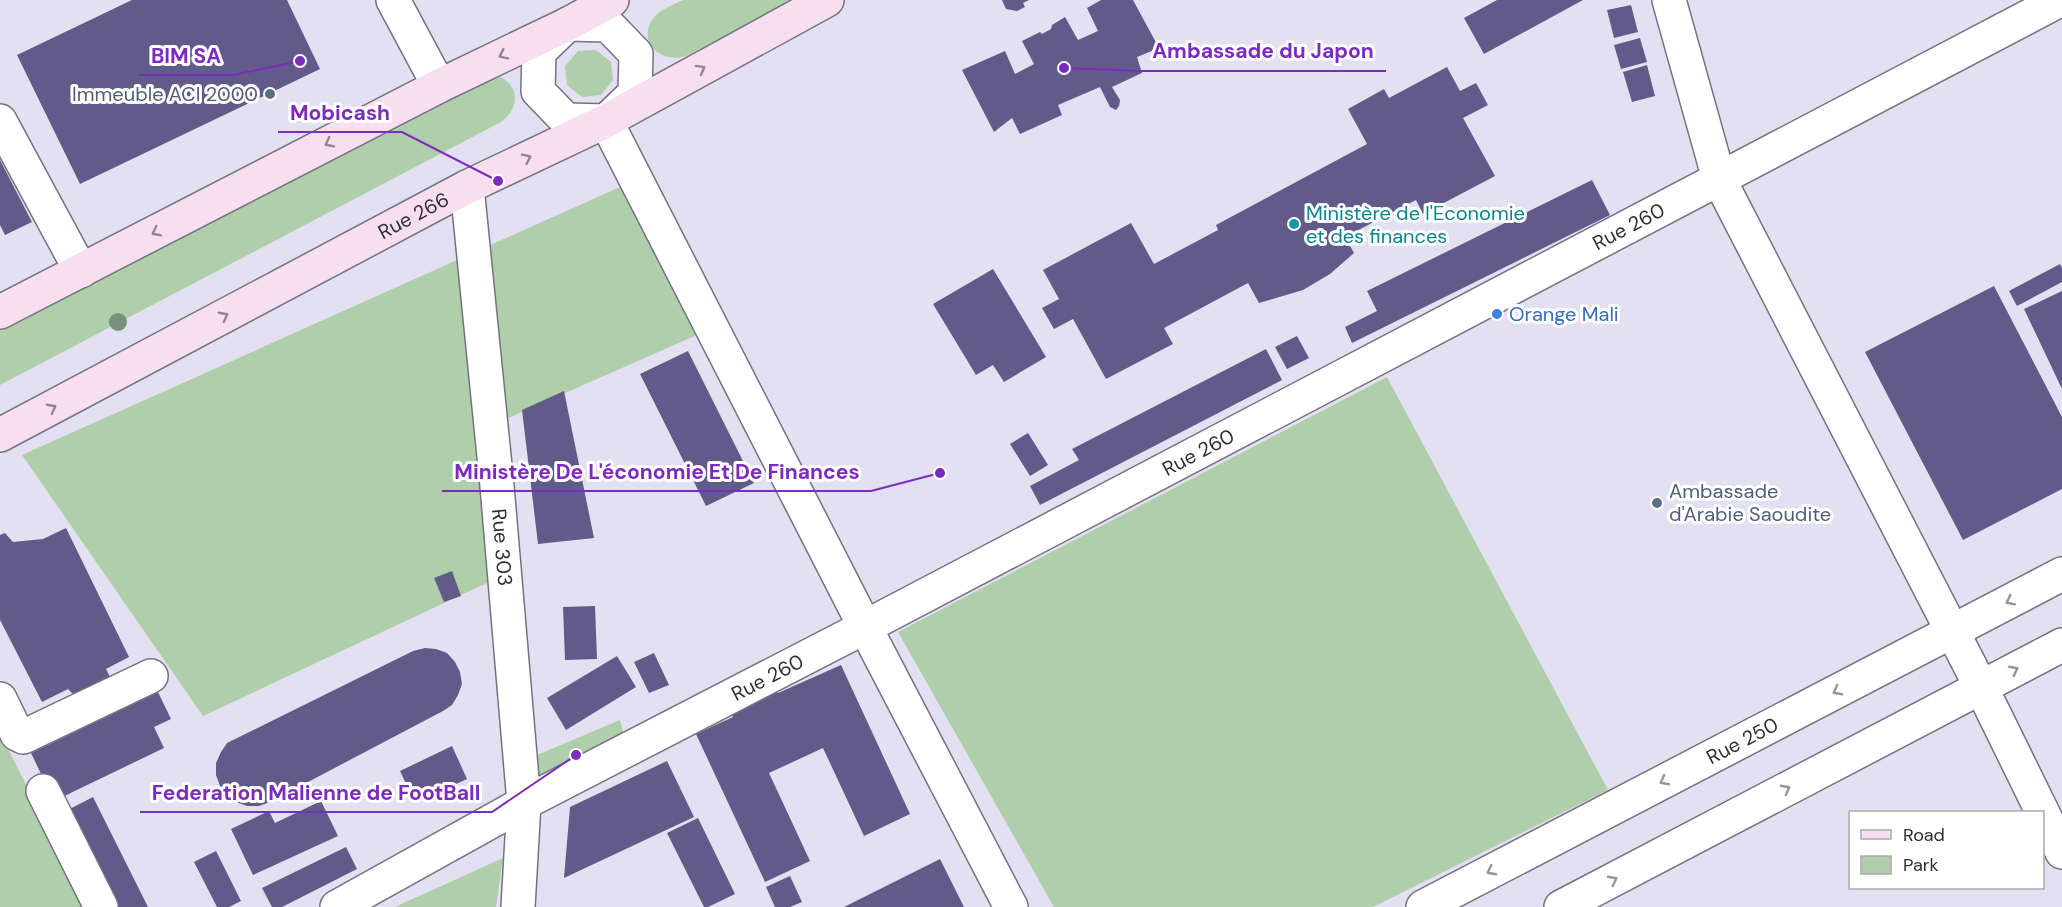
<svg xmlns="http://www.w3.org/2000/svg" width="2062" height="907" font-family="'DM Sans',sans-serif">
<rect width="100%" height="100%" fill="#e2e0f1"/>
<path fill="#afcfaa" d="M683,0h110l-107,56c-23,8 -49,-12 -34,-36 6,-10 21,-15 31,-20z
M596,50l15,12 2,18 -12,15 -19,2 -15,-12 -2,-19 13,-15z
M493,74c25,7 30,32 8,48l-501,263v-57z
M620,187l79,147 -213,94 3,154 -286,134 -181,-261z
M1387,377l221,413 -235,117h-319l-156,-275z
M620,720l8,30 -91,42 -14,-31z
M0,733l88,174h-88z
M503,858l-7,49h-101z"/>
<path fill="#625b89" d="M132,0h155l33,69 -240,115 -63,-129z
M1002,0h27l-6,3 2,4 -8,4 -11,-2z
M1101,0h32l26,48 -22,9 5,16 -30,14 8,13 -1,6 -3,4 -6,-3 -10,-20 -42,18 4,10 -42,19 -8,-16 -18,14 -32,-62 43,-19 10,23 19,-10 -12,-23 18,-9 2,2 9,-5 1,-4 13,-8 13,23 20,-9 -11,-23z
M1497,0h86l-99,54 -20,-36z
M1631,5l7,27 -24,6 -7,-28z
M1640,38l7,24 -26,7 -7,-24z
M1647,65l8,31 -23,6 -9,-30z
M1447,67l13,24 16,-8 12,22 -25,13 32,58 -72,38 -7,-14 -71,37 9,16 -24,21 -27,16 -44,13 -11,-20 -84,45 9,16 -67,35 -33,-60 -19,10 -12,-21 17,-9 -16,-29 88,-47 23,41 64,-34 -2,-5 151,-81 -19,-35 36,-20 5,9z
M0,160l32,62 -27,13 -5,-10z
M1592,180l18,35 -258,128 -7,-16 32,-16 -10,-20z
M2060,264l2,4v14l-45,24 -8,-15z
M993,269l53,88 -42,25 -11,-17 -17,10 -43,-71z
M1994,286l68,131v72l-99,51 -98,-188z
M2062,291v98l-38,-80z
M1297,336l12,22 -22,11 -12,-22z
M1266,349l16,31 -242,125 -10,-19 49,-26 -7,-11z
M688,351l66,132 -48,23 -66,-132z
M564,391l30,147 -56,6 -16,-134z
M1028,433l20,32 -18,11 -20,-32z
M66,528l63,129 -23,12 4,8 -37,17 -5,-5 -26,13 -42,-82v-85l5,-2 8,9 30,-3z
M452,571l9,25 -17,6 -10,-24z
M595,606l2,53 -32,1 -2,-53z
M425,648l11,1 11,4 8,9 5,10 2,12 -4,11 -6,10 -9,6 -173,91 -11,4h-12l-11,-4 -10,-7 -6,-9 -4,-11v-12l5,-11 6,-9 186,-92z
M654,653l15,32 -20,8 -15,-31z
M617,656l19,31 -70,43 -19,-32z
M841,665l69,149 -46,22 -41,-88 -54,25 41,88 -45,21 -69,-148 37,-17 -8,-15 47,-21 6,12z
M158,692l13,27 -17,8 10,21 -110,53 -23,-48z
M452,746l15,33 -52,24 -15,-32z
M667,761l27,56 -130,61 6,-71z
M93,797l55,110h-39l-47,-94z
M321,801l17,35 -85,39 -22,-46 38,-18 6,12z
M698,818l37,76 -27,13h-4l-37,-74z
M346,847l11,22 -75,38h-10l-10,-19z
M216,851l25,50 -12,6h-12l-23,-45z
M940,859l24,48h-120z
M790,876l12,26 -12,5h-15l-9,-20z"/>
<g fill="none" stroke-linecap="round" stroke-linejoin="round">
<defs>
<g id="minor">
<path d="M393,0l46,86"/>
<path d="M1669,0l50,179 262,508 81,165"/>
<path d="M568,24l40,1 28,29 -1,39 -29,28 -40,-1 -28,-29 1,-39z"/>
<path d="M0,121l81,150"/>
<path d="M606,121l259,506 146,280"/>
<path id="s1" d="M467,187l30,299 27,317 -6,104"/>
<path d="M0,699l17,35 6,3 128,-61"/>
<path d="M43,791l58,116"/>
<path id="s2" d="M337,907l187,-104 341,-176 1195,-627"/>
<path id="s3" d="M1423,907l639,-333"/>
<path d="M1561,907l501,-262"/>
</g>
<g id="secondary">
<path d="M0,312l439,-226 129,-62 44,-24"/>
<path id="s4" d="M0,435l467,-248 139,-66 221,-121"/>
</g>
</defs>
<use href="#minor" stroke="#747281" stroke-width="36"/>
<use href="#secondary" stroke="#747281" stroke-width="36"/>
<use href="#minor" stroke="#fff" stroke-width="33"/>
<use href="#secondary" stroke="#f8dff0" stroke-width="33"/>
</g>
<circle fill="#77917a" cx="118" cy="322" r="9"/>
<defs><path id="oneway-chevron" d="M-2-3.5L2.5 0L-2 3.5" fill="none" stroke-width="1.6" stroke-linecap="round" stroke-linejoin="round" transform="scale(1.5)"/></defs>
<g stroke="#938692">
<use href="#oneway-chevron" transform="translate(503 55) rotate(154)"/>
<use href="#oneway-chevron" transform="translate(701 69) rotate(-29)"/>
<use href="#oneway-chevron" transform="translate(329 143) rotate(153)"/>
<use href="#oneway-chevron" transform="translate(527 158) rotate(-26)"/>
<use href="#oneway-chevron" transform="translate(156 232) rotate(153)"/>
<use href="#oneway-chevron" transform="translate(224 316) rotate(-28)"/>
<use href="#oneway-chevron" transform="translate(52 408) rotate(-28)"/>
</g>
<g stroke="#96969a">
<use href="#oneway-chevron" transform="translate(2010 601) rotate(153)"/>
<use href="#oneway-chevron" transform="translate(2014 670) rotate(-28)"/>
<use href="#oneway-chevron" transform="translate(1837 691) rotate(152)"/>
<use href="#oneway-chevron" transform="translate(1664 781) rotate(152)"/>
<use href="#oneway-chevron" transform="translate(1786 789) rotate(-28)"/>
<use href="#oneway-chevron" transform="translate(1491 871) rotate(152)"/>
<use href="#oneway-chevron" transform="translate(1613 880) rotate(-28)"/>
</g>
<g fill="#5c6f8a" stroke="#fff" stroke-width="2">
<circle cx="270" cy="94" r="6"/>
<circle cx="1657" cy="503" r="6"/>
</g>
<circle fill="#0f9aa8" stroke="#fff" stroke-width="2" cx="1294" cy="224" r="6"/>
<circle fill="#3f7fe0" stroke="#fff" stroke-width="2" cx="1497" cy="314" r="6"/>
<g text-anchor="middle" stroke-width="6" stroke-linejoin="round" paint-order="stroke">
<g font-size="20" fill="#4e5e75" stroke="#fff" text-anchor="end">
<text x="258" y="101">Immeuble ACI 2000</text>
<text x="1669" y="498" text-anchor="start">Ambassade<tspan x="1669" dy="23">d'Arabie Saoudite</tspan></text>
</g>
<g font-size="20" fill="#0d838f" stroke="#fff" text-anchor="start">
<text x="1306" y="220">Ministère de l'Economie<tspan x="1306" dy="23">et des finances</tspan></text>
</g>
<g font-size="20" fill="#2e2e34" stroke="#fff">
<text dy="7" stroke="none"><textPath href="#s4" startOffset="468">Rue 266</textPath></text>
<text dy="7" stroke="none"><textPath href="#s2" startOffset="1460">Rue 260</textPath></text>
<text dy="7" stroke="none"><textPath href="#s2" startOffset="974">Rue 260</textPath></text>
<text dy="7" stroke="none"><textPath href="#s1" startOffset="362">Rue 303</textPath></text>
<text dy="7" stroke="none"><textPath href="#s2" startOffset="488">Rue 260</textPath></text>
<text dy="7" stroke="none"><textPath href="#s3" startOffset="360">Rue 250</textPath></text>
</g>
<g font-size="20" fill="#366cbe" stroke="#fff" text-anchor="start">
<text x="1509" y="321">Orange Mali</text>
</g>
</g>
<path fill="none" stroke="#7b2cbf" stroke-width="2" d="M1064 68L1140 71H1386M300 61L233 75H139M498 181L402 132H278M940 473L871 491H442M576 755L492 812H140"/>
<g fill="#7b2cbf" stroke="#fff" stroke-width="2">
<circle cx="1064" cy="68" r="6"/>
<circle cx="300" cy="61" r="6"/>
<circle cx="498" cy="181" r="6"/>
<circle cx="940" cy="473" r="6"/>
<circle cx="576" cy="755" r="6"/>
</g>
<g font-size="21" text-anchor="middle" font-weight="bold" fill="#7b2cbf" stroke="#fff" stroke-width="6" stroke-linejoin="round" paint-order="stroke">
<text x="1263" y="58">Ambassade du Japon</text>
<text x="186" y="63">BIM SA</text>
<text x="340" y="120">Mobicash</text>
<text x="657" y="479">Ministère De L'économie Et De Finances</text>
<text x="316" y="800">Federation Malienne de FootBall</text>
</g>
<rect x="1849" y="811" width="195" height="78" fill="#ffffff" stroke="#ababae" stroke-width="1.5"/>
<rect x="1861" y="830" width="30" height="9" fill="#f8dff0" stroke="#ababae" stroke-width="1.5"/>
<text x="1903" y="841" font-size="18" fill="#2e2e34">Road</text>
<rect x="1861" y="856" width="30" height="18" fill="#afcfaa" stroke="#ababae" stroke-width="1.5"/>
<text x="1903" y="871" font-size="18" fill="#2e2e34">Park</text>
</svg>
